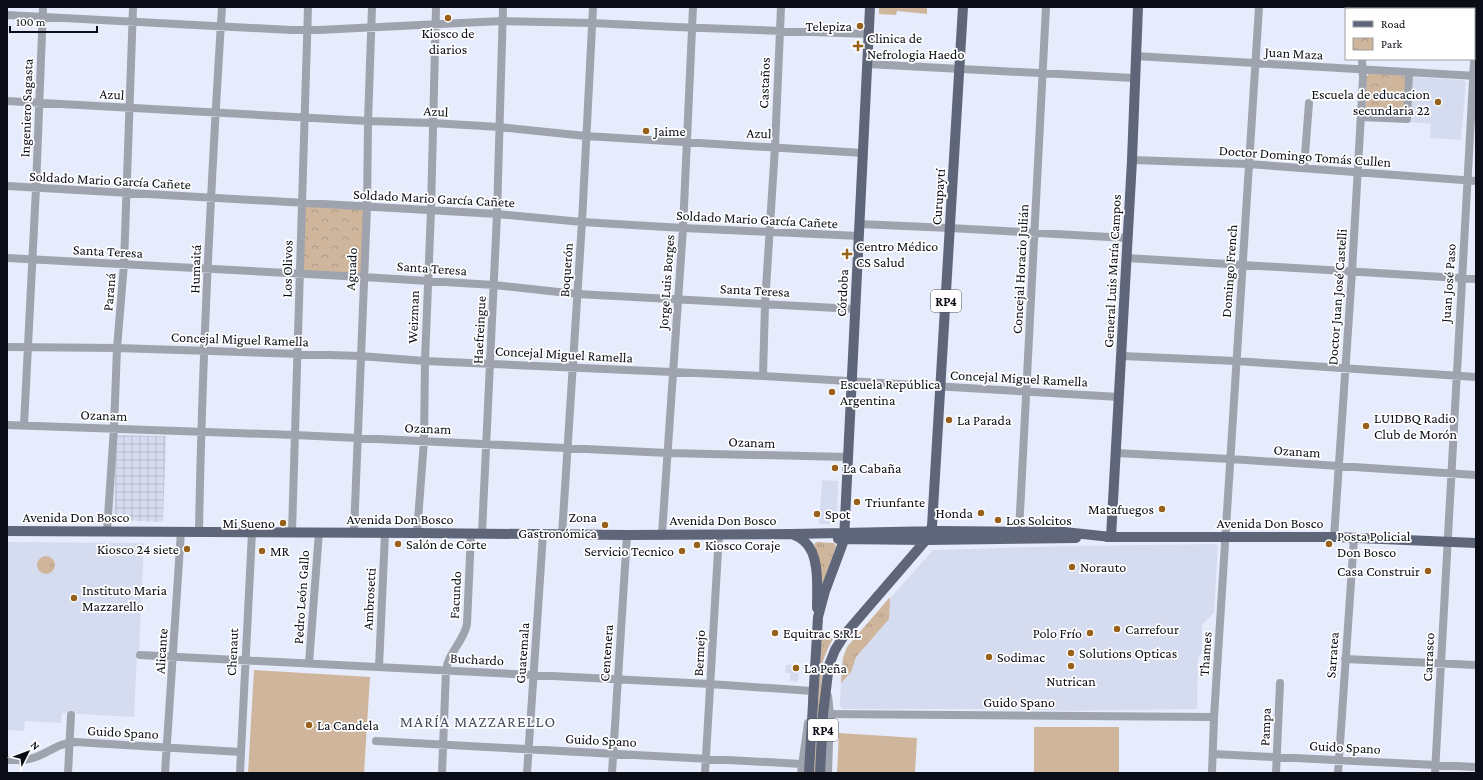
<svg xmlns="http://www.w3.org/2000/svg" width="1483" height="780" font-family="'Crimson Pro',serif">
<defs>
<pattern id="industrial-grid" width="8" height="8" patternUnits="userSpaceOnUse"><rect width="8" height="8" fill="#d6dcf0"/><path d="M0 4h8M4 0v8" fill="none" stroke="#b6bccd"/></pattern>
<pattern id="grass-tufts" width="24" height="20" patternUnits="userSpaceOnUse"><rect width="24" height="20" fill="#cfb59b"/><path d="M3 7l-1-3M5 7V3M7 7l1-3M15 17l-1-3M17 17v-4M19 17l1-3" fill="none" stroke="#b09a85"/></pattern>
<pattern id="park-crowns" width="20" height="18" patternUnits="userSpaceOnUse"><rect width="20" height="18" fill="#cfb59b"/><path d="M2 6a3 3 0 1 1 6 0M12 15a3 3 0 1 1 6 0" fill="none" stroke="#b09a85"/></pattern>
</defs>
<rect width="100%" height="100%" fill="#e7ecfc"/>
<path fill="#d6dcf0" d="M1413,77l49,3 4,2 -5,58 -31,-2 1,-14 -21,-2z
M822,480l16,1 -1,43h-18z
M7,542l137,1 -5,110h-2l-3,64 -72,-4 -1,10 -36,-2 -1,10 -17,-1z
M1216,544l2,3 -4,66 -12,12v28l-4,5 -1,51 -132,2 -41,-2h-182l-2,-4 1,-33 2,-14 4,-11 86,-97 137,-4z
M786,665h13l-1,17 -8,-1v-8h-5z"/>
<path fill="url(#industrial-grid)" d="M116,435l50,1 -3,86 -49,-2z"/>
<path fill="url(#grass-tufts)" d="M817,542l17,1 2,3 -15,43 -1,-25 -6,-20z
M37 565a9 9 0 1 1 18 0a9 9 0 1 1-18 0Z
M890,597l-1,22 -33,38 -5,15 -10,11 2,-25 4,-11z
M822,635h13l-7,13 -5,13 -7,112h-2z"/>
<path fill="url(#park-crowns)" d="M1369,73l38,3 -3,40 -39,-3 2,-36z
M301,203l66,4 -4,70 -63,-3z"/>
<path fill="#cfb59b" d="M879,7h48v7l-30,-3 -1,4 -17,-1z
M1390,80l15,1 -2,28 -15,-1z
M254,670l116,7 -6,96h-116z
M1034,727h85v46h-85z
M839,733l78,5 -2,35h-78z"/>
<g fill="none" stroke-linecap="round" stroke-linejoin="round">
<path stroke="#9fa3ae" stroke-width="8" d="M1365,9v-2
M7,15l284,15h27l184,-9 90,2 83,4 194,7
M1135,56l341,20
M867,64l267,14
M7,101l361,20 64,2 67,4 87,9 277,17
M1361,117l46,2 2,-46
M1132,160l116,4 228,17
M1304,168l5,-65
M7,186l490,28 85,8 101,6 176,8
M859,224l91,4 177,10
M7,258l356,19 131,8 83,9 278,15
M1127,258l349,21
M7,347l110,1 243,8 65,5 338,15 356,21
M1122,356l114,5 240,16
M763,376l2,-72 10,-157 6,-140
M7,425l288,10 373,18 180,4
M24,425l12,-237 7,-181
M1116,453l114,6 246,16
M107,531l7,-103 3,-80 7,-84 9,-257
M199,532c3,-175 12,-350 23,-525
M292,532l16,-525
M354,532l13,-325 1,-86 4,-114
M1019,532l27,-525
M417,533l7,-92 1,-80 6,-151 5,-203
M482,533l15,-319 6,-207
M662,534l21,-306 10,-221
M562,535l20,-313 11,-215
M1334,537l18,-265 11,-193 -1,-20
M140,655l570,29 103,7 -1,7
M1345,659l131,6
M309,663l10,-131
M379,667l6,-134
M828,696l2,18 -2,59
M823,714l391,3
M376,741l426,23
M1213,754l263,13
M7,760c9,0 17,1 26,-2 17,-5 22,-14 42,-16l166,10
M68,773l3,-58
M165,773l16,-242
M240,773l12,-241
M442,773l4,-103c2,-17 18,-29 21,-46l4,-91
M527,773l16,-239
M612,773l15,-238
M705,773l14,-239
M801,773l7,-50
M1212,773l2,-56 45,-710
M1276,773l4,-90
M1338,773l16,-235
M1435,773l41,-747"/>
<path stroke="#5f6679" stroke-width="10" d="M7,531l410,2 210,2 165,-1 148,-3 124,1 47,5
M792,534c5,2 10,4 13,8 15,13 12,47 12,66
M1106,537h228l142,6
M1111,537l21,-377 6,-153
M838,539l88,1 150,-2
M809,773l9,-156 7,-26 19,-51 26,-533
M820,773l3,-59 6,-49 6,-15 10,-16 81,-94 6,-14 31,-519"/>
</g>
<g fill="#98611b" stroke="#fff" stroke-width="1.5">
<circle cx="448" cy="18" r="4"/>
<circle cx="860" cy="26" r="4"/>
<path d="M856 40h4v4h4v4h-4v4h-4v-4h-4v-4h4z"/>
<circle cx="1438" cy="102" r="4"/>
<circle cx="646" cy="131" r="4"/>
<path d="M845 248h4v4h4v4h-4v4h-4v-4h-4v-4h4z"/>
<circle cx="832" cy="392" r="4"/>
<circle cx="949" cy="420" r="4"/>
<circle cx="1366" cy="426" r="4"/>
<circle cx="835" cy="468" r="4"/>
<circle cx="857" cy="502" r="4"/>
<circle cx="1162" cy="509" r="4"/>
<circle cx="981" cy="513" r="4"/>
<circle cx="817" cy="514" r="4"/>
<circle cx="998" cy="520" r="4"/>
<circle cx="283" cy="523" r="4"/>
<circle cx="605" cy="525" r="4"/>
<circle cx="398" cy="544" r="4"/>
<circle cx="1329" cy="544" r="4"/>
<circle cx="697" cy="545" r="4"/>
<circle cx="187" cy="549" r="4"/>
<circle cx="262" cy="551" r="4"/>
<circle cx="682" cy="551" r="4"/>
<circle cx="1072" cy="567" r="4"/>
<circle cx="1428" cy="571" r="4"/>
<circle cx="74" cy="598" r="4"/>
<circle cx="1117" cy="629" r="4"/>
<circle cx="775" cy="633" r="4"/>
<circle cx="1090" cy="633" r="4"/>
<circle cx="1071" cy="653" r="4"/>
<circle cx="989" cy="657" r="4"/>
<circle cx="1071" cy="666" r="4"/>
<circle cx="796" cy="668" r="4"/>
<circle cx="309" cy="725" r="4"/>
</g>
<g text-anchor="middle" stroke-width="3.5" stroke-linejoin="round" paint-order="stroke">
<g fill="#fff" stroke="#54565b" stroke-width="1">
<rect x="931" y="290" width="30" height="22" rx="3"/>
<rect x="808" y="719" width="30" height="22" rx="3"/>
</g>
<g font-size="13" font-weight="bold" fill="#0a0d15">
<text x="946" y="306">RP4</text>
<text x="823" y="735">RP4</text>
</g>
<g font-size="14" fill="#0a0d15" stroke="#fff" text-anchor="start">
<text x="852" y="31" text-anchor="end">Telepiza</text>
<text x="448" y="38" text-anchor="middle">Kiosco de<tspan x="448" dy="16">diarios</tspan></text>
<text x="867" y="43">Clinica de<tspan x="867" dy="16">Nefrologia Haedo</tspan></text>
<text x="1430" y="99" text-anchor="end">Escuela de educacion<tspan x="1430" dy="16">secundaria 22</tspan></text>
<text x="654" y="136">Jaime</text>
<text x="856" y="251">Centro Médico<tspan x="856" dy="16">CS Salud</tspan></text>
<text x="840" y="389">Escuela República<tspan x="840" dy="16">Argentina</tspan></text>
<text x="1374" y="423">LU1DBQ Radio<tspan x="1374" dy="16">Club de Morón</tspan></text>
<text x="957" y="425">La Parada</text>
<text x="843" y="473">La Cabaña</text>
<text x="865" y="507">Triunfante</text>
<text x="1154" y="514" text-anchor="end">Matafuegos</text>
<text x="973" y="518" text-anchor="end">Honda</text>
<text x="825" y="519">Spot</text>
<text x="597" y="522" text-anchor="end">Zona<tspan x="597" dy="16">Gastronómica</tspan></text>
<text x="1006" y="525">Los Solcitos</text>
<text x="275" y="528" text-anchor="end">Mi Sueno</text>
<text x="1337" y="541">Posta Policial<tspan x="1337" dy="16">Don Bosco</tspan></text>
<text x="406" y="549">Salón de Corte</text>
<text x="705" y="550">Kiosco Coraje</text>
<text x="179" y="554" text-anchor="end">Kiosco 24 siete</text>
<text x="270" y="556">MR</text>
<text x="674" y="556" text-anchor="end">Servicio Tecnico</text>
<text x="1080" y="572">Norauto</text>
<text x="1420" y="576" text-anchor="end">Casa Construir</text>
<text x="82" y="595">Instituto Maria<tspan x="82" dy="16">Mazzarello</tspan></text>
<text x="1125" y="634">Carrefour</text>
<text x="783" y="638">Equitrac S.R.L</text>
<text x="1082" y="638" text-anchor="end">Polo Frío</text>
<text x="1079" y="658">Solutions Opticas</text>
<text x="997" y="662">Sodimac</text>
<text x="804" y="673">La Peña</text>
<text x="1071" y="686" text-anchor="middle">Nutrican</text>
<text x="317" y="730">La Candela</text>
</g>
<g font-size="14" fill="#0a0d15" stroke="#fff">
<text transform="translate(1294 53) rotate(3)" y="5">Juan Maza</text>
<text transform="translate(764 83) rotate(-88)" y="5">Castaños</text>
<text transform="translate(112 94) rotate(3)" y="5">Azul</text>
<text transform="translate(26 108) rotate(-88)" y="5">Ingeniero Sagasta</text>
<text transform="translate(436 111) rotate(3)" y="5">Azul</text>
<text transform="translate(759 133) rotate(2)" y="5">Azul</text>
<text transform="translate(1305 156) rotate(4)" y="5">Doctor Domingo Tomás Cullen</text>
<text transform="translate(110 180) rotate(3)" y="5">Soldado Mario García Cañete</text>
<text transform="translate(938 197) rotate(-86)" y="5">Curupaytí</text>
<text transform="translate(434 198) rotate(3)" y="5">Soldado Mario García Cañete</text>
<text transform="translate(757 219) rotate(3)" y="5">Soldado Mario García Cañete</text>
<text transform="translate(108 251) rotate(3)" y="5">Santa Teresa</text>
<text transform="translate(432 268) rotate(4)" y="5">Santa Teresa</text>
<text transform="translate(195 269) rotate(-88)" y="5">Humaitá</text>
<text transform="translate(287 269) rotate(-89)" y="5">Los Olivos</text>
<text transform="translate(351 269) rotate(-87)" y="5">Aguado</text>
<text transform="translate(1020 269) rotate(-87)" y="5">Concejal Horacio Julián</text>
<text transform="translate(566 270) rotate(-86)" y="5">Boquerón</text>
<text transform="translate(1112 271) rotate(-87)" y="5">General Luis María Campos</text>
<text transform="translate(1229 271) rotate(-86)" y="5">Domingo French</text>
<text transform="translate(666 282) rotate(-86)" y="5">Jorge Luis Borges</text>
<text transform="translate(1448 283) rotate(-86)" y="5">Juan José Paso</text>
<text transform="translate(755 290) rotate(3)" y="5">Santa Teresa</text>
<text transform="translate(109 292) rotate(-85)" y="5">Paraná</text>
<text transform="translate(842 293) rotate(-87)" y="5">Córdoba</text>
<text transform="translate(1337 297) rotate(-86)" y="5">Doctor Juan José Castelli</text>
<text transform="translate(413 317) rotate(-88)" y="5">Weizman</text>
<text transform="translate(479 330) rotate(-87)" y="5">Haefreingue</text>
<text transform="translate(240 339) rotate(2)" y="5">Concejal Miguel Ramella</text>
<text transform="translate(564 354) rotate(3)" y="5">Concejal Miguel Ramella</text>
<text transform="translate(1019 378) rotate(3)" y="5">Concejal Miguel Ramella</text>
<text transform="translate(104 415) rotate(2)" y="5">Ozanam</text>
<text transform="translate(428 428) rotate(2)" y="5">Ozanam</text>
<text transform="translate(752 442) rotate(2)" y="5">Ozanam</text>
<text transform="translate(1297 451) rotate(4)" y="5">Ozanam</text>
<text x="76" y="522">Avenida Don Bosco</text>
<text x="400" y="524">Avenida Don Bosco</text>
<text x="723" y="525">Avenida Don Bosco</text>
<text x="1270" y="528">Avenida Don Bosco</text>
<text transform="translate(455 595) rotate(-87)" y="5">Facundo</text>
<text transform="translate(301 597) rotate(-86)" y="5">Pedro León Gallo</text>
<text transform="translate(369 599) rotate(-87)" y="5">Ambrosetti</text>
<text transform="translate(161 651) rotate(-86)" y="5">Alicante</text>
<text transform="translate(232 652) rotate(-87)" y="5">Chenaut</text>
<text transform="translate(522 653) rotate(-86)" y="5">Guatemala</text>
<text transform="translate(606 653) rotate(-86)" y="5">Centenera</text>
<text transform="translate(699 653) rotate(-87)" y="5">Bermejo</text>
<text transform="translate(1205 654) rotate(-86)" y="5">Thames</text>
<text transform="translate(1332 655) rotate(-86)" y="5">Sarratea</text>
<text transform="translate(1428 657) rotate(-87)" y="5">Carrasco</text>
<text transform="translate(477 659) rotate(3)" y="5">Buchardo</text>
<text x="1019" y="707">Guido Spano</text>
<text transform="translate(1265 727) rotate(-88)" y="5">Pampa</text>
<text transform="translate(123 732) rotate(3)" y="5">Guido Spano</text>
<text transform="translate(601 740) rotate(3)" y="5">Guido Spano</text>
<text transform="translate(1345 747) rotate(3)" y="5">Guido Spano</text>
</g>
<g font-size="16" letter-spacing="1" fill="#495066" stroke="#fff">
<text x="478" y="727">MARÍA MAZZARELLO</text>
</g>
</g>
<rect width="1483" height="780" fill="none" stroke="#0a0d15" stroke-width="16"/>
<rect x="1345" y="8" width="130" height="52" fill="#ffffff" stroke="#9d9ea1"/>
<rect x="1353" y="21" width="20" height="6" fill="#5f6679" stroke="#9d9ea1"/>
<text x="1381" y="28" font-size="12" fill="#0a0d15">Road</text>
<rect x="1353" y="38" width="20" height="12" fill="url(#park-crowns)" stroke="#9d9ea1"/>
<text x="1381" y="48" font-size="12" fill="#0a0d15">Park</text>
<g transform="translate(28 752) rotate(48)" stroke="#ffffff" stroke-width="3" paint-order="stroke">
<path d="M0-3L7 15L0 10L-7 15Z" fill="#0a0d15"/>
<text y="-6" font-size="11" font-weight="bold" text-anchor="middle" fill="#0a0d15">N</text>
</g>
<path d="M10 26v6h87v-6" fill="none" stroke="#0a0d15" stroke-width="2"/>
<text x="16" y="26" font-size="12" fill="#0a0d15" stroke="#ffffff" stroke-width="3" paint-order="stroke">100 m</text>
</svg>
